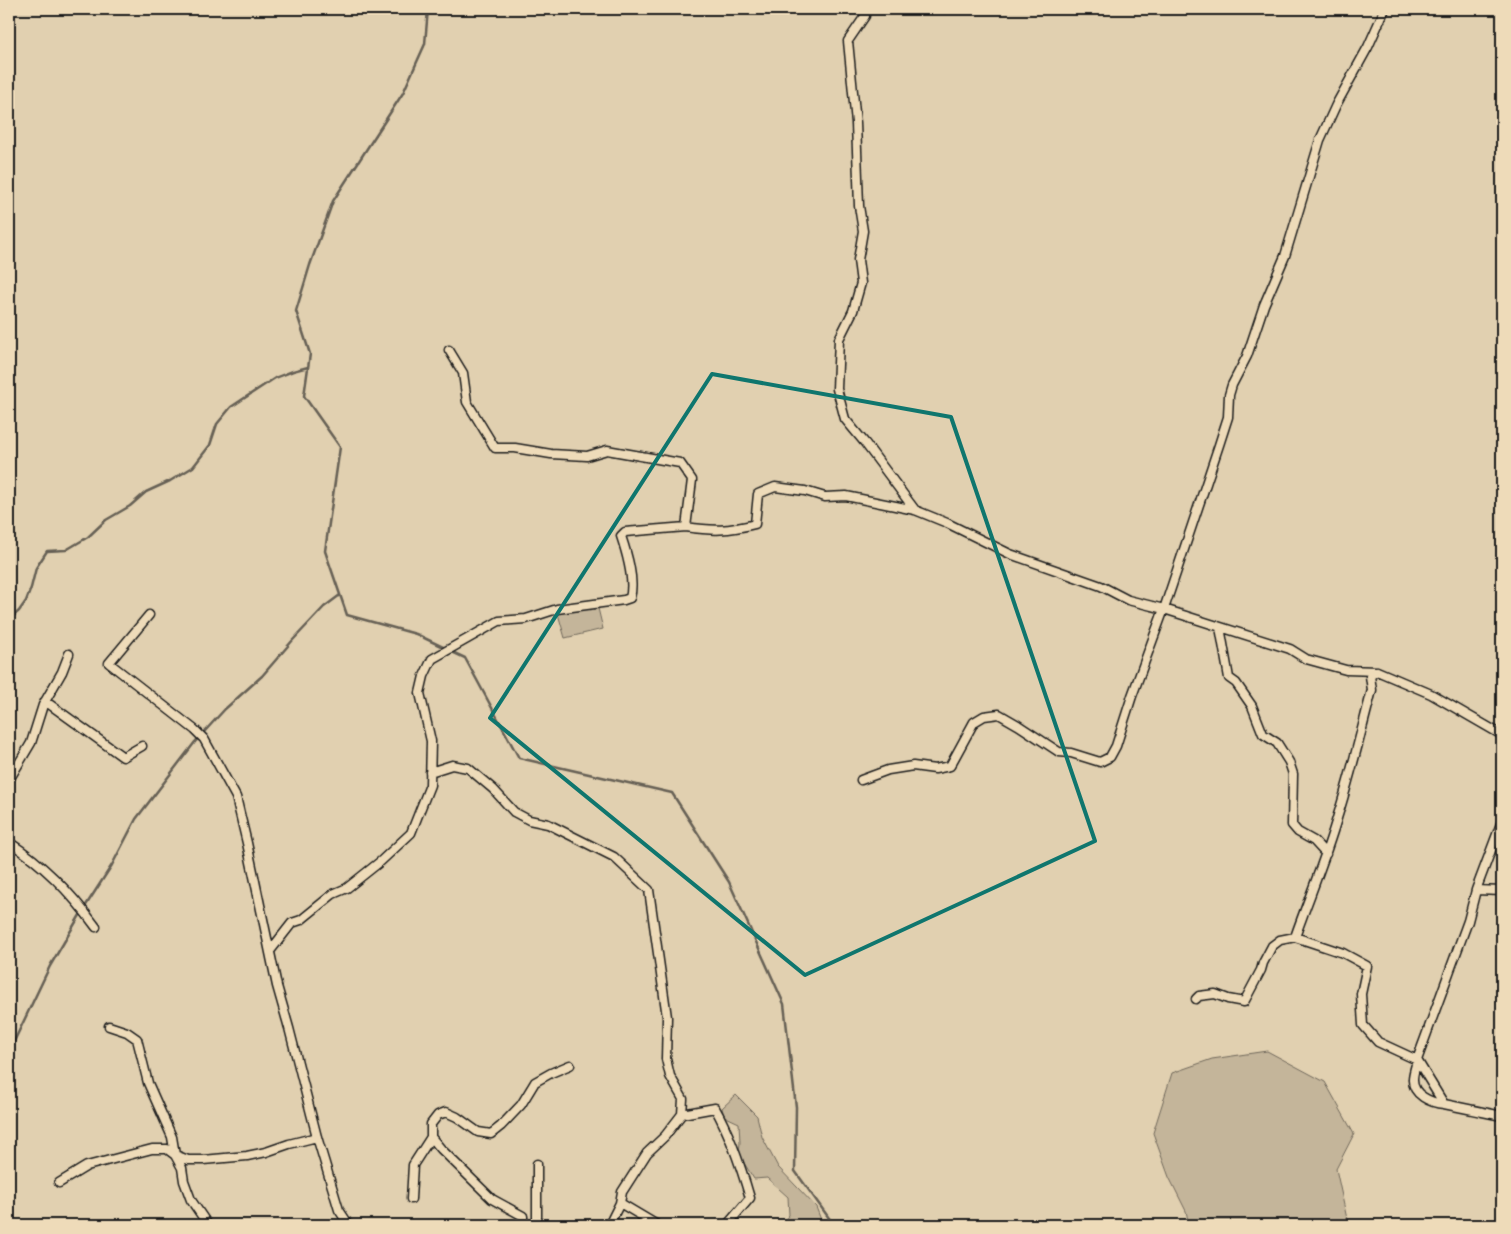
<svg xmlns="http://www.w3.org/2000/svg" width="1511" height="1234" font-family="'Balsamiq Sans',sans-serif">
<rect width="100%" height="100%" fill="#e1d0b0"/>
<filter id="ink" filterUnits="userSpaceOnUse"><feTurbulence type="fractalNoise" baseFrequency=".02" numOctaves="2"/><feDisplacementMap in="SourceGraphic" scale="10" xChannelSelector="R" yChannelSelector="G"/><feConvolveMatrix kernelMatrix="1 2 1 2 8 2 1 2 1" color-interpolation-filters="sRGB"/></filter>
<g filter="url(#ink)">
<path fill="#c4b59a" stroke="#70685b" d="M596,600l7,29 -38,9 -9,-31z
M1267,1051l58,31 29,52 -18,35 11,50 12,6h-170l-3,-14 -17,-34 -16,-44 19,-60 40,-14z
M736,1095l21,21 5,21 16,30 38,40 7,18h-43l9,-10 -1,-18 -21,-19 -13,1 -15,-24 1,-13 -1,-19 -15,-7 -2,-8z"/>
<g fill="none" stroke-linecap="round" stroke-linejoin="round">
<path stroke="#666054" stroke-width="2.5" d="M428,9l-3,35 -22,49 -70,108 -23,64 -14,46 14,43 -6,42 36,51 -15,104 22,64 69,19 29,14
M9,620l10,-9 7,-10 5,-13 5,-20 11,-17 19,-1 22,-13 18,-17 24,-14 16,-14 24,-11 23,-14 17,-22 7,-21 14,-17 44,-29 18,-7 15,-4
M450,651l15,7 54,100 153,35 57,89 55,122 12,103 -1,64 39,54
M9,1079l3,-16 -3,-11 41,-86 33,-56 29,-45 24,-46 59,-77 30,-33 37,-33 31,-36 31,-33 16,-12"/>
<defs>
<path id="street" d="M865,9v7l-17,25 8,82 3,83 4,25 -5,29 3,23 -8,28 -14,28 -2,50 8,30 20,24 50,67
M449,350l14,23 4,29 28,46h20l36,6 36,2 20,-6 73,13 12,17 -6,47c27,4 42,4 69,-3l3,-30 17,-7 30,4 20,6 21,-1 69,14 32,13 63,31 91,32 27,14 36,9 126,40 16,10 40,11 31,1 54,23 71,41
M149,615l-40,48 86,67 9,9 32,58 11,46 30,143 12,42 28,109 22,73 10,15
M1220,627l9,51 7,5 16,23 11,28 14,9 12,19 4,12 -1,51 6,7 16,9 12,13
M45,701l78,56 19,-11
M430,772l22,-7 16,3 25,21 21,23 15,8 19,4 66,33 35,33 18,127 -1,42 4,17 13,23 -1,15 -17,22 -18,17 -25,39 -2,11 -11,22
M9,780l22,-37 12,-38 19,-33 7,-18
M861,780l27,-10 25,-4 22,3 15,-3 24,-44 10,-6 15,-2 19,11 41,27 12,1 29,9 10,-5 6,-11 16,-50 32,-87 55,-164 9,-28 1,-22 3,-10 15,-29 17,-51 21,-49 35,-116 16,-35 32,-58 17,-38
M1502,821l-26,69 -8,31 -51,139 27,44 58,12
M9,842c34,22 63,52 87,85
M1476,890l26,1
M1295,937l48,16 24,13 -6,28 2,31 15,17 39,18c-1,6 -4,13 -4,19 -1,16 18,24 31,25
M270,951l22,-28 9,-3 32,-26 14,-6 34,-27 30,-28 19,-48 1,-44 -11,-48 4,-17 8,-17 67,-38 27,-2 31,-10 67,-9 6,-2c5,-18 -3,-44 -9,-62l4,-4 61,-5
M1196,999l3,-3 16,-2 13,5 16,3 17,-32 2,-7 9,-17 8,-6 15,-3c14,-40 31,-80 43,-122 13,-41 23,-83 34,-125l-2,-14 7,-5
M109,1026l18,6 10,7 11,44 24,54 3,18 7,13 2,13 7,19 17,25
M682,1114l33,-6c16,28 26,59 35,90l-23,27
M431,1137l10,12 51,50 31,17v9
M59,1183l28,-17 65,-17h15l8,6 13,5h15l44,-4 19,-4 23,-8 28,-7
M411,1199l2,-34 18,-28v-13l7,-9 8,-3 11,5 21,15 13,2 10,-8 20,-21 14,-23 16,-9 19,-8
M620,1203l37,22
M537,1225v-61"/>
</defs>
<use href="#street" stroke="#1c1c1c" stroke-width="11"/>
<use href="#street" stroke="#eedbb9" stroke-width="8"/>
</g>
</g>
<path fill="none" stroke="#0f766e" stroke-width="4" stroke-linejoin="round" d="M712,374l239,43 144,424 -290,134 -315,-257z"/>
<rect width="1511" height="1234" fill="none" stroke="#eedbb9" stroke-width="30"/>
<rect x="15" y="15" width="1481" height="1204" fill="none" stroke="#1c1c1c" stroke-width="2" filter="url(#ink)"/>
</svg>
